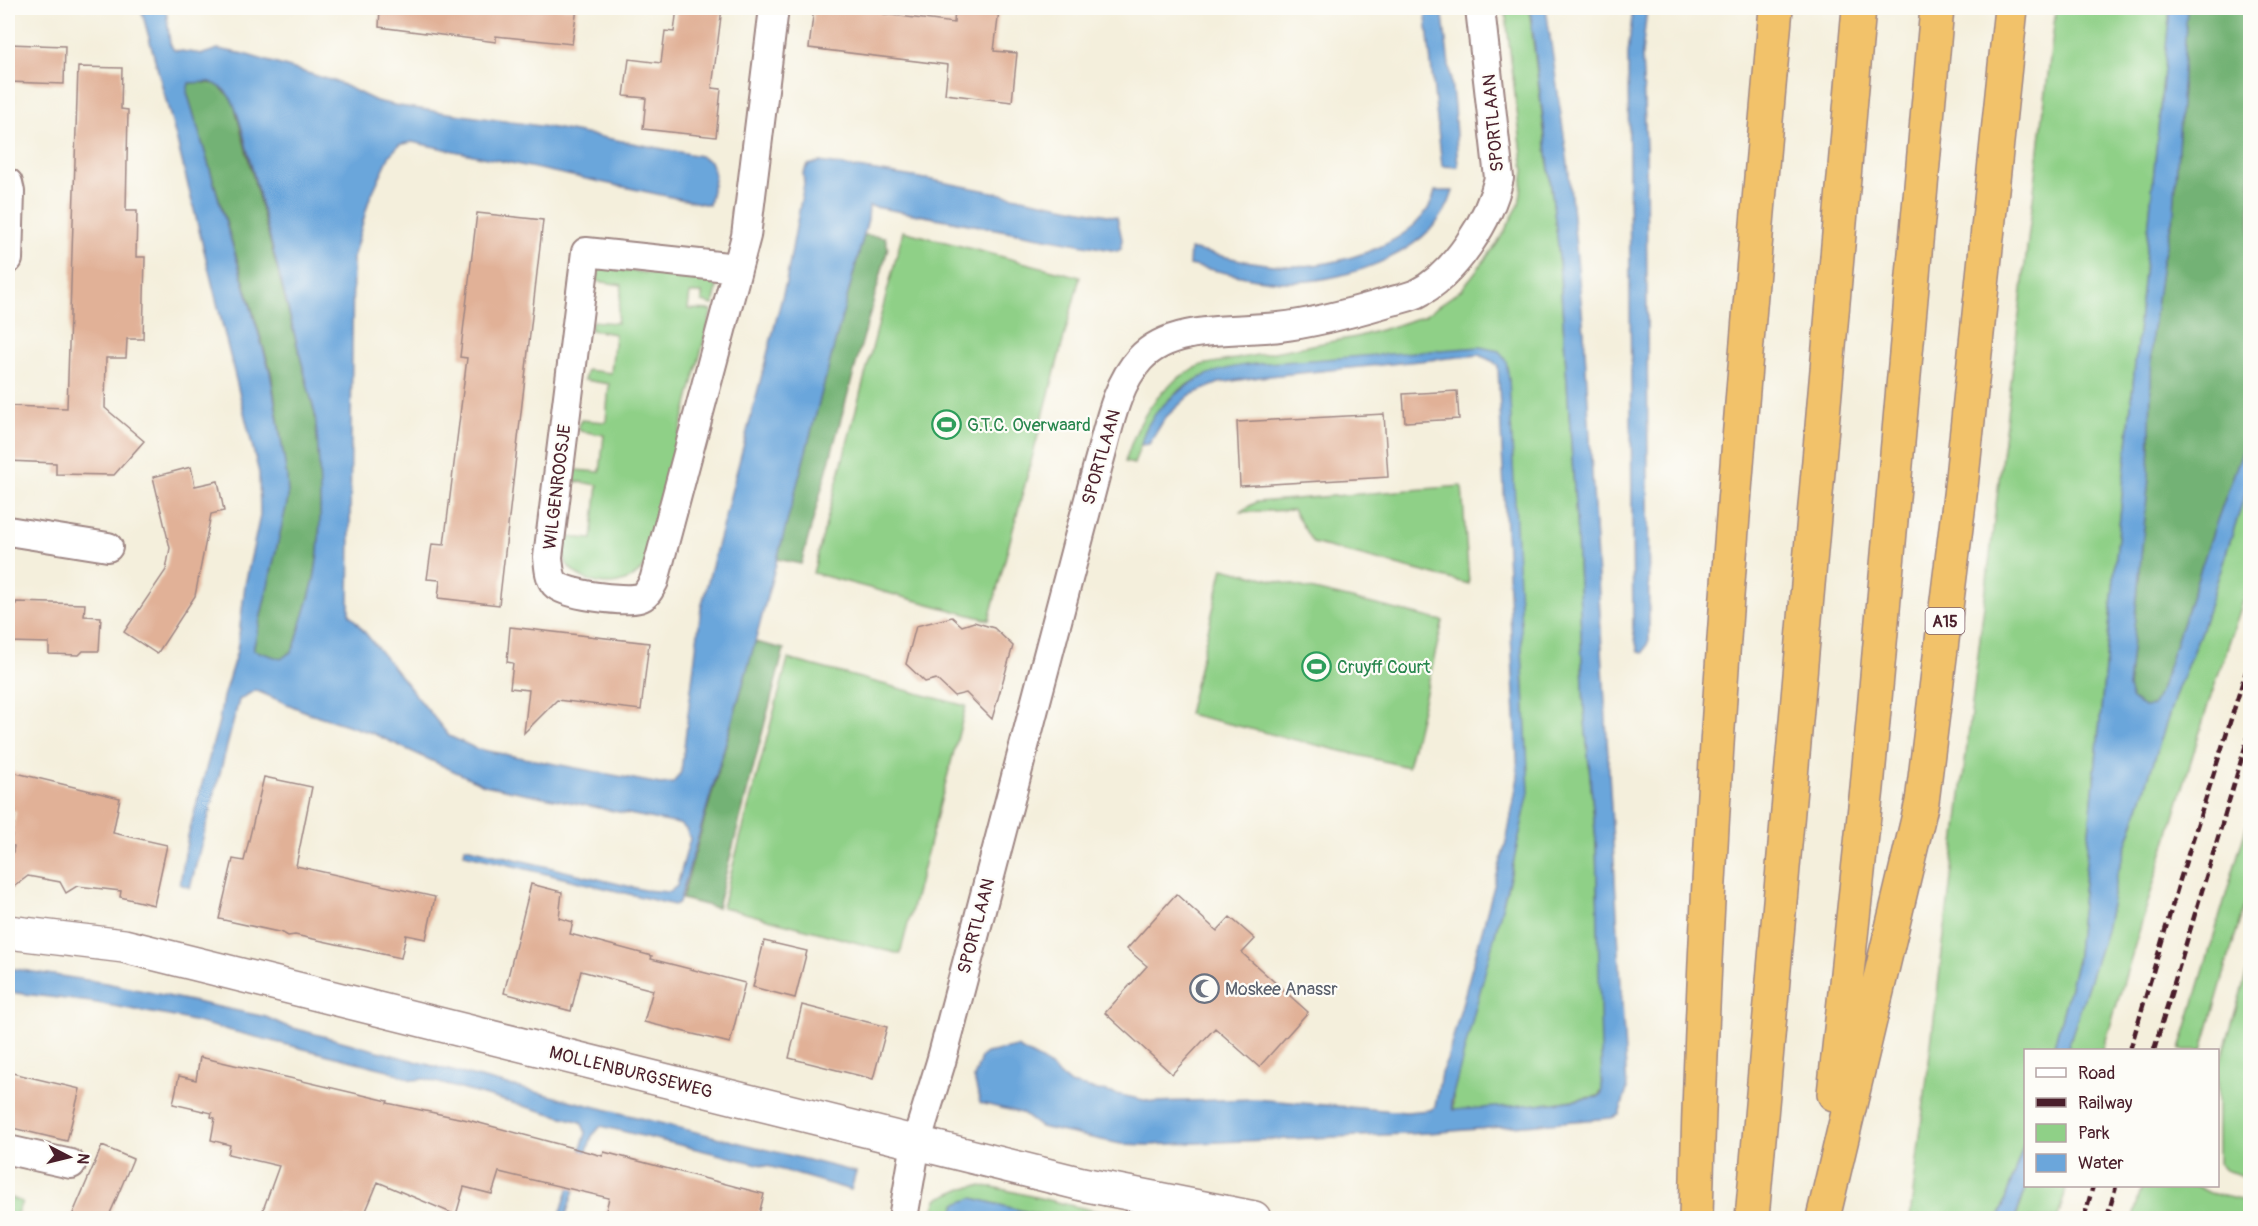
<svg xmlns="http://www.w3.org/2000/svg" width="2258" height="1226" font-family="Pangolin,sans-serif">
<rect width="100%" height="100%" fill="#fdfcf7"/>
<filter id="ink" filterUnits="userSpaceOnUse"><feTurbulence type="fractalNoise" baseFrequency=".0167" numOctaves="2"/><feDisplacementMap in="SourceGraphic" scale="12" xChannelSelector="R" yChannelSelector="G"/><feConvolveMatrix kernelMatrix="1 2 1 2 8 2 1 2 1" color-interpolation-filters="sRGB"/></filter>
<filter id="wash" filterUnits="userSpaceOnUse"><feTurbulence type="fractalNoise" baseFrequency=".008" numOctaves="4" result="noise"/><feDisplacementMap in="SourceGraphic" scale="24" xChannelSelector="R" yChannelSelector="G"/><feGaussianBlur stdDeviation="1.35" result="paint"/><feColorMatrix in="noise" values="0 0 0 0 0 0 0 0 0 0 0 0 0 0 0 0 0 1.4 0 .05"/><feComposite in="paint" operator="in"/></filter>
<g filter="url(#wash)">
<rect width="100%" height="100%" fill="#f4efdc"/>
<path fill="#8fd087" stroke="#6c7859" stroke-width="1.5" d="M1505,8h24l29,237 19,290 7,175 12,132 7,246 -5,8 -44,7 -101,8v-22l59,-219 16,-78 -4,-108 -26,-333c-57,3 -113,6 -169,9 -42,3 -88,1 -127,17 -39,17 -56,49 -68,87l-9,-2c13,-43 34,-79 77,-97l154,-28 35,-10 33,-11 38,-27 35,-45 22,-39 5,-34z
M2056,8h114l-94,956 -23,86h-27l-1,91 -26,77h-89z
M903,231l177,46 -91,343 -176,-47z
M606,268l103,12 8,8 -4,17 -11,-3v-9h-12l-2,16 24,1 -67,255c-28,41 -100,8 -78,-28l25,2 6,-54 -24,-4 -2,-3 3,-8 25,2 4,-37 -24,-4 -2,-3 3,-8 25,2 3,-38 -25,-4 3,-10 24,3 4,-39 -25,-4 2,-9 25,2 5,-38 -26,-4 3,-11z
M2250,479v102l-42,124 -105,345h-36l39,-120 11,-55 59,-182 25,-62z
M1462,486l7,98 -156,-41 -20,-33 -53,2 16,-10z
M1223,568l220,53 -35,146 -220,-53z
M788,659l178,47 -66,248 -178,-47z
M2250,814v71l-48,165h-22z
M2250,962v216l-25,-8 -7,-7v-93z
M977,1186l16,1 132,31h-73l-79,-20 -20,20h-22l6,-19 26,-11z
M2027,1186h40l-9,32h-42z
M2142,1186h54l14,7 40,9v16h-117z
M8,1197l14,5 -7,16 -7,-3z"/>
<path fill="#73b274" stroke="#5e6850" stroke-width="1.5" d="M2187,8h63v422l-35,96 -53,159 -9,21 -10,1 -12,-9 -3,-10 21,-211 3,-141 10,-73 12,-51z
M197,82l20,2 16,16 82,314c5,52 9,112 -1,165 -5,22 -13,44 -19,66l-3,6 -11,8 -28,-9 35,-151 -1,-22 -16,-105 -84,-280 2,-9z
M864,235l21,2 3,11 -87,316 -24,-5z
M755,642l29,7 -67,259 -35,-9z"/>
<path fill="#6ba6db" stroke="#5a6283" stroke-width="1.5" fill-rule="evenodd" d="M141,8h25l4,36 4,6 29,4 15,-5 26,5 93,28 39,19 23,5 155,22 146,28 10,5 5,14 -6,30 -297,-63 -13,3 -9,10 -21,45 -16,58 -4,355 100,123 28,13 183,35 13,-1 8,-11 20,-164 85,-326 18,-98 -1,-11 5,-8 12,-3 112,18 185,37 5,22 -1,10 -4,2 -248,-45 -1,13 -113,423 -76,261 -5,2 -210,-51 1,-7 179,43 25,2 8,-6 13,-47 -4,-10 -7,-5 -195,-39 -112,-52 -66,-21 -51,-22 -16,10 -49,188 -10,-4 8,-48 31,-115 4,-24 14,-46 8,-66 15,-69 -1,-43 -82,-332zM210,82c22,7 26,27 32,47l73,285c5,50 9,115 -1,165 -5,22 -13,44 -19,66l-3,6 -11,8 -28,-9 35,-151 -1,-22 -17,-105 -83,-280 2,-9z
M1425,8h17l12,98 4,61 -16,-1z
M1530,8h16l22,156 16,168 43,758 -8,25 -8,3 -182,15 -280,12 -28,-1 -81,-17 -19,-14 -41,-10 -6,-25 7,-21 5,-4 31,-6 26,14 27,23 83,18 102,-3 151,13 24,-2 5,-3 6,-34 6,-13 60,-222 11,-61 -20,-410 -4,-5 -15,-7 -219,22 -41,6 -29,12 -25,23 -16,26 -8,1c4,-29 35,-54 59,-67 32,-16 76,-15 112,-18 56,-4 112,-9 168,-13l19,4 7,10 3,18 20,413 -17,77 -61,233 2,8 101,-7 44,-6 4,-4 -6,-252 -12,-131 -7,-175 -19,-290z
M1633,8h14l-5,46 4,94 3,492 -6,13 -5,-1 -5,-23 -5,-575z
M2170,8h17l-13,204 -12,51 -10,73 -3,141 -21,211 3,10 12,9 10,-1 9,-21 53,-159 35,-96v49l-49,152 -25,62 -59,182 -11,55 -39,120h-14l23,-86z
M1435,191h18c-17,61 -103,89 -159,91 -34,1 -72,-11 -105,-17l1,-16c32,7 66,16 99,17 46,2 136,-23 146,-75z
M8,968l98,15 160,34 20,9 162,44 408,102 -5,18 -76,-22 -174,-42 -9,10 -27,82h-6l27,-85 -5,-11 -156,-43 -13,1 -24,-10 -208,-52 -89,-16 -83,-10z
M2025,1141l2,45 -12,32h-16z
M973,1198l76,20h-97l4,-14z"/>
<g id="blocks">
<path fill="#e1b197" d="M380,8h197l-5,36 -76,-8v6l-117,-15z
M677,8h45l-10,80 9,1 -5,48 -73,-8 3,-31 -22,-2 5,-37 32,4 4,-32 9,1z
M814,8h70v6l70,9 1,-15 44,2 -5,41 23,2 -5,49 -67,-8 3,-29 -139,-17z
M8,44l57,2 -1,38 -56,-2z
M78,67l44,1 -1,41 7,1 -2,101h11l-1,46h9l-2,82h-16l-1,19h-20l-1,50 39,33 -30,34 -58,-1v-11l-48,-2v-55l59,2z
M477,213l66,7 -44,385 -61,-7 2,-18 -13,-1 5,-35 12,1 23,-187 -7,-1z
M1457,391l2,28 -54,3 -2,-28z
M1384,414l4,63 -148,9 -3,-64z
M191,467l4,19 23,-5 6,30 -13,3 -16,82 -38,58 -33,-22 42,-62 4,-22 -17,-71z
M16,602l69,2 -1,12 17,1 -2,34h-16l-4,4 -30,-1v-11l-41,-1v-38h8z
M952,617l10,9 12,-4 20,6 19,18 -21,73 -26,-26 -12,3 -18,-17 -11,3 -19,-18 10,-38z
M510,627l139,16 -8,67 -84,-10 -33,33 5,-43 -19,-2 3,-25 -6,-1z
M8,771l112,27 -7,35 54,12 -13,60 -34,-8 1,-6 -44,-5 -11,7 -6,-11 -32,-6 -20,15v-16l6,-29 -4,-1 6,-34 -8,-2z
M264,777l48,10 -16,79 139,31 -9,42 -20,-4 -5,23 -106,-23 -7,1 -5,-3 -64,-14 14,-60 11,2z
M531,884l31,8 -3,26 14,4 -3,12 82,22 -1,3 94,24 -15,60 -86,-21 9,-32 -72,-19 -10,40 -67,-18z
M1176,894l41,37 13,-14 25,22 -13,14 66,59 -49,55 -44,-39 -43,46 -67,-61 42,-47 -20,-17z
M764,941l43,10 -12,47 -42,-11z
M802,1005l85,22 -14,52 -84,-21z
M200,1057l188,44 -1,2 81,17 135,36 1,-4 160,42 -6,24h-154l5,-20 -110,-26 -7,22 -28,-7 -8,28 -78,-33 -15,36h-103l19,-52 -51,-12 2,-9 -19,-5 4,-22 -4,-1 1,-4 -39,-9 6,-28 17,4z
M8,1072l72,17 -13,52 -59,-14z
M102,1146l31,13 -18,43 -7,16h-37z"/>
</g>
</g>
<g filter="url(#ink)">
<use href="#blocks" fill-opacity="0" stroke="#9f8784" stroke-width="1.5"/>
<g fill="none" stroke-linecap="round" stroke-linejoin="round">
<defs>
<path id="minor" d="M8,183l2,9 -2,67
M737,268l-151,-16 -38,305c1,9 1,20 7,27 10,11 69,18 84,14 8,-2 11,-10 15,-17l92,-345 28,-228
M8,531l100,16
M8,1150l63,14
M903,1218l13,-75 25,-81 157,-597c10,-34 17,-79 42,-106 32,-35 97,-27 139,-32 36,-4 72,-14 106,-24 10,-3 22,-5 31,-9 39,-19 74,-75 83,-116l-19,-170"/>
<path id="tertiary" d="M8,932l116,14 958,238 172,34"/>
<path id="motorway" d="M1834,1094l33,-306 70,-780
M1696,1218c9,-404 44,-808 80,-1210
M1752,1218l107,-1210
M1823,1218l99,-416 39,-315 50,-479"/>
</defs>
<use href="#minor" stroke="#9f8784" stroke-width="32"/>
<use href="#tertiary" stroke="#9f8784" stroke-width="36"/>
<use href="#motorway" stroke="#9f8784" stroke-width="36"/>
<use href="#minor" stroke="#fff" stroke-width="28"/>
<use href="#tertiary" stroke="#fff" stroke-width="33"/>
<use href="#motorway" stroke="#f2c26a" stroke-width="33"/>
<path stroke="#4a1f2b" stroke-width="4.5" stroke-dasharray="9 4.5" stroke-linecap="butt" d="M2130,1050l49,-167 71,-224
M2154,1050l96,-319
M2084,1218l9,-32
M2107,1218l9,-32"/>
</g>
</g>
<defs>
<symbol id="stadium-ring" viewBox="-11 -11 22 22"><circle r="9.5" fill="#fdfcf7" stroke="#2e9e5b" stroke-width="1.5"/><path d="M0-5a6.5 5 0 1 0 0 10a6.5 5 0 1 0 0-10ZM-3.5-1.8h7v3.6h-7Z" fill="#2e9e5b"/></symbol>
<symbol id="mosque-ring" viewBox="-11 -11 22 22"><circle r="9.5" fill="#fdfcf7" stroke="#6b7280" stroke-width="1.5"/><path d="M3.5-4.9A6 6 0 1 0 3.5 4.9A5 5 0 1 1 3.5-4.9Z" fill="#6b7280"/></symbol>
</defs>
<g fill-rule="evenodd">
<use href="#stadium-ring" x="930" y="408" width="33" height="33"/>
<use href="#stadium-ring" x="1300" y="650" width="33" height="33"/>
<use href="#mosque-ring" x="1188" y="972" width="33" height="33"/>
</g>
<g text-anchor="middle" stroke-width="4.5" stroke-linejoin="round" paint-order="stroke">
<rect fill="#fdfcf7" stroke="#806168" stroke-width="1.5" x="1925.5" y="608" width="39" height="26" rx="4.5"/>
<g font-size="16" font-weight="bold" fill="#4a1f2b">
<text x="1945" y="627">A15</text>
</g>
<g font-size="18" fill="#4a1f2b" stroke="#fdfcf7">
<text transform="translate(1493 123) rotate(-95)" y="6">SPORTLAAN</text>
<text transform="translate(1101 457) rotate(-74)" y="6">SPORTLAAN</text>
<text transform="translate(557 487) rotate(-83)" y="6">WILGENROOSJE</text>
<text transform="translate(976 926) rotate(-75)" y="6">SPORTLAAN</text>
<text transform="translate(631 1072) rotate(14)" y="6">MOLLENBURGSEWEG</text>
</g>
<g font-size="18" fill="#27864d" stroke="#fdfcf7" text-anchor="start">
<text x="967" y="431">G.T.C. Overwaard</text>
<text x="1337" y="673">Cruyff Court</text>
</g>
<g font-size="18" fill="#5b616d" stroke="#fdfcf7" text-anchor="start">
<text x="1225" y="995">Moskee Anassr</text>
</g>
</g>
<rect width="2258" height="1226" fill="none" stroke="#fdfcf7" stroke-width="30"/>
<rect x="2024" y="1049" width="195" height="138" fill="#fdfcf7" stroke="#b5a4a5" stroke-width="1.5"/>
<rect x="2036" y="1068" width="30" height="9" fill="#ffffff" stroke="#b5a4a5" stroke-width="1.5"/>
<text x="2078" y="1079" font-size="18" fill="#4a1f2b">Road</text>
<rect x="2036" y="1098" width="30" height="9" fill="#4a1f2b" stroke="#b5a4a5" stroke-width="1.5"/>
<text x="2078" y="1109" font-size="18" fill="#4a1f2b">Railway</text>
<rect x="2036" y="1124" width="30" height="18" fill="#8fd087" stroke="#b5a4a5" stroke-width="1.5"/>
<text x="2078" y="1139" font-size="18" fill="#4a1f2b">Park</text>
<rect x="2036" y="1154" width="30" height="18" fill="#6ba6db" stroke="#b5a4a5" stroke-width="1.5"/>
<text x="2078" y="1169" font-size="18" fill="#4a1f2b">Water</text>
<g transform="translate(69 1157) rotate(97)" stroke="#fdfcf7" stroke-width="4.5" paint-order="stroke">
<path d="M0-4.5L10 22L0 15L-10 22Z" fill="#4a1f2b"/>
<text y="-9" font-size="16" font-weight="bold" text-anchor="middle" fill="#4a1f2b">N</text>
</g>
</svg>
